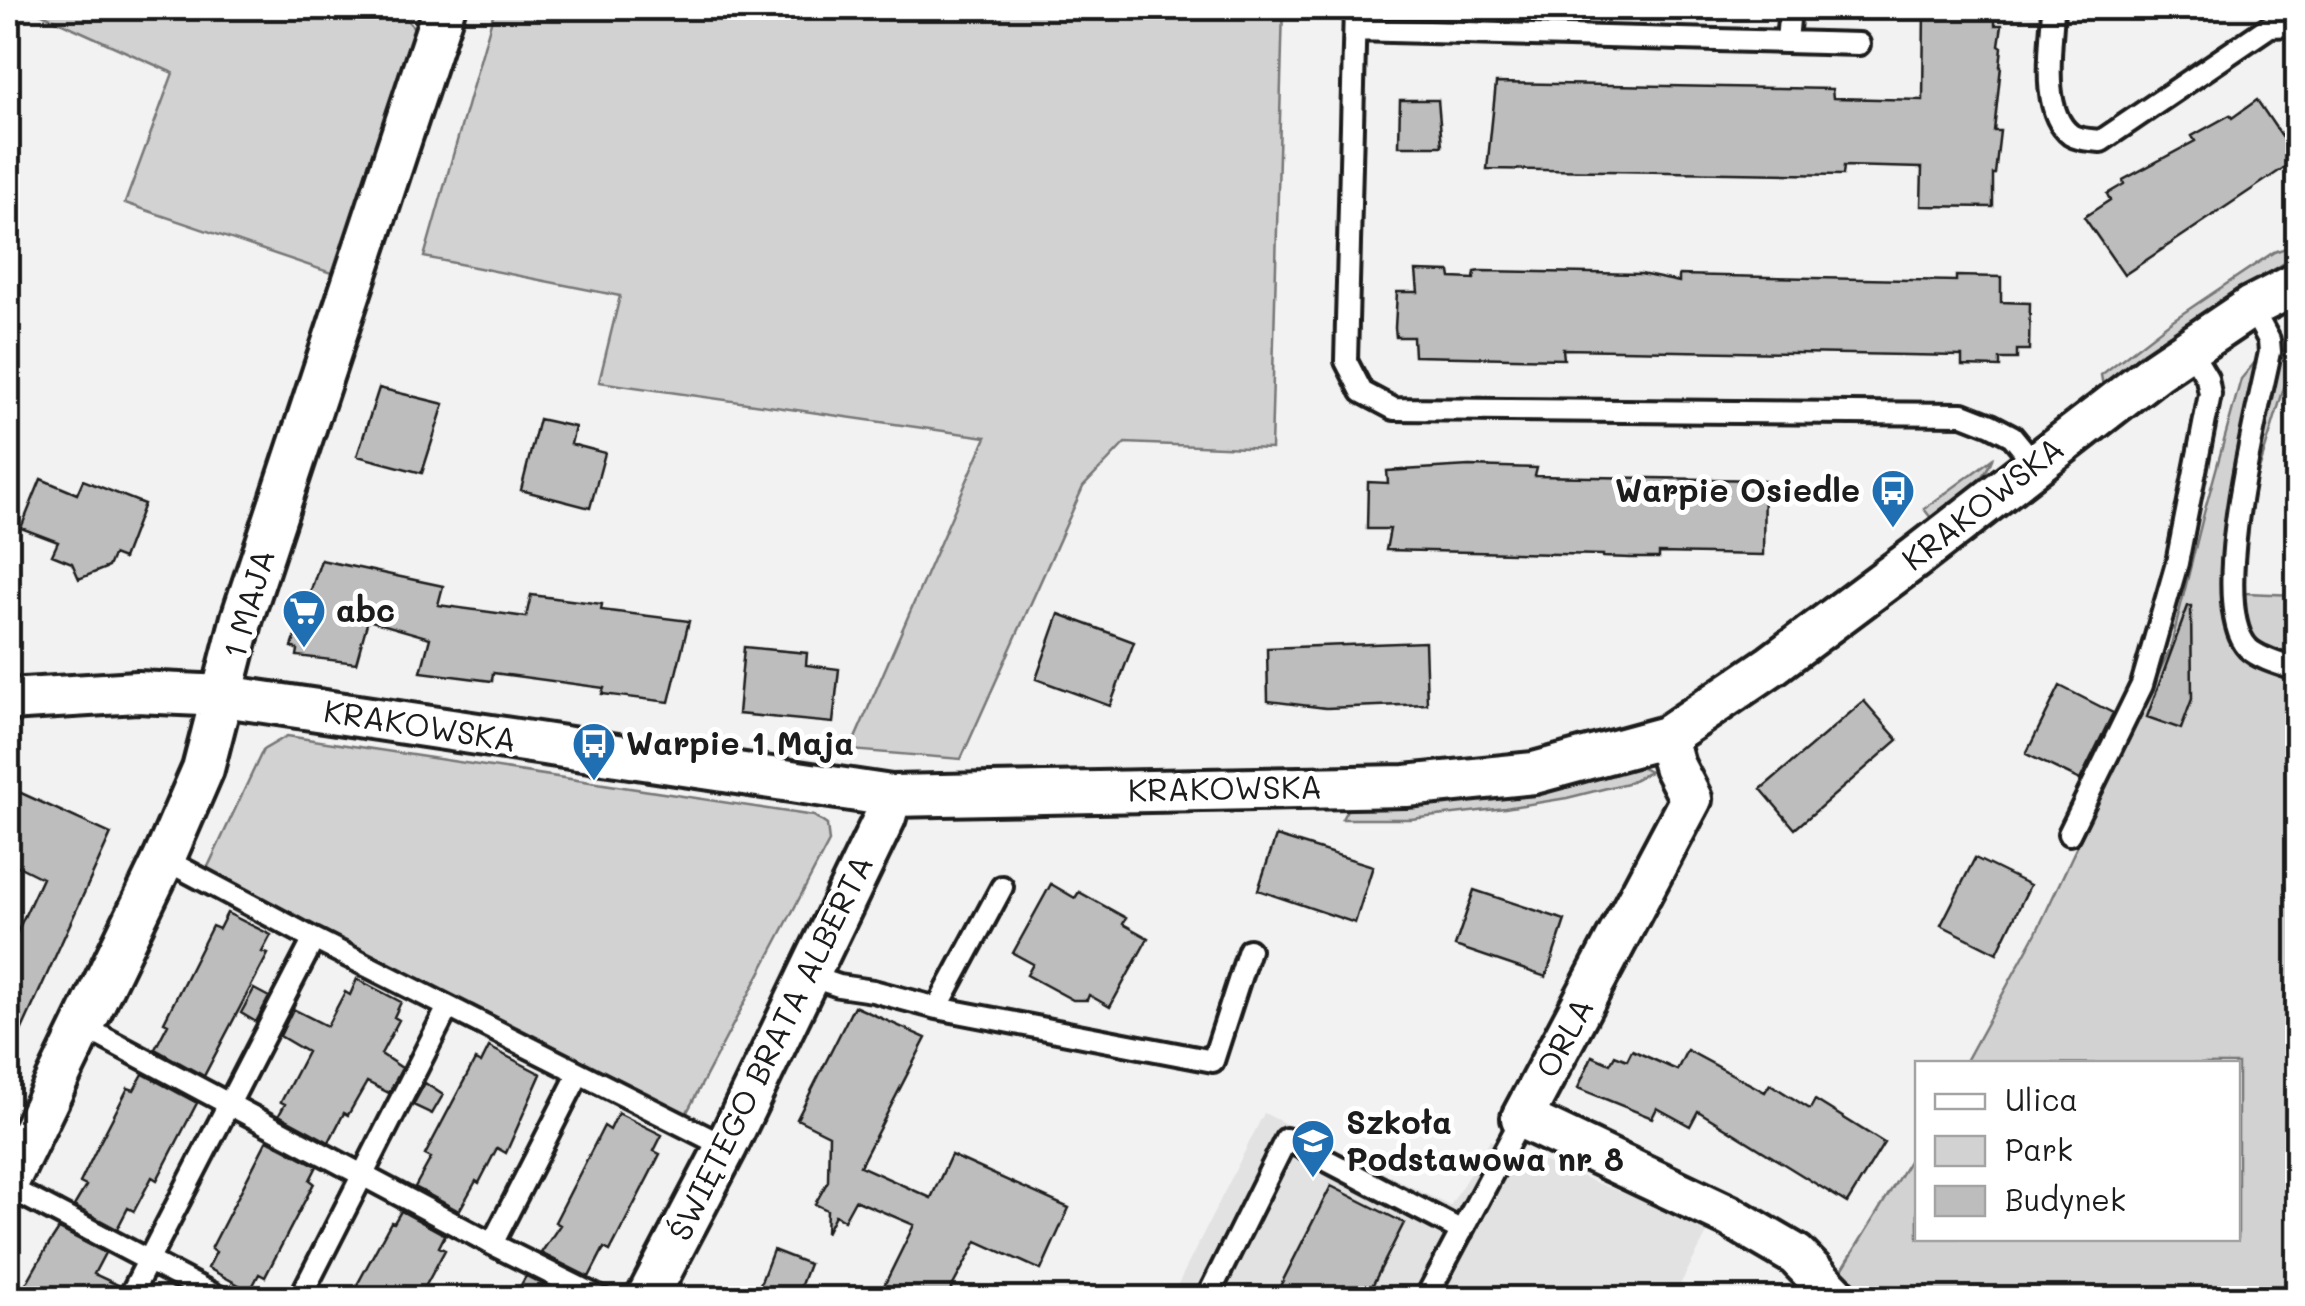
<svg xmlns="http://www.w3.org/2000/svg" width="2305" height="1306" font-family="Mali,sans-serif">
<rect width="100%" height="100%" fill="#f2f2f2"/>
<filter id="ink" filterUnits="userSpaceOnUse"><feTurbulence type="fractalNoise" baseFrequency=".01" numOctaves="2"/><feDisplacementMap in="SourceGraphic" scale="20" xChannelSelector="R" yChannelSelector="G"/><feConvolveMatrix kernelMatrix="1 2 1 2 8 2 1 2 1" color-interpolation-filters="sRGB"/></filter>
<g filter="url(#ink)">
<path fill="#e2e2e2" d="M1264,1113l186,93 40,-66 220,88 -37,70h-502z"/>
<path fill="#d2d2d2" stroke="#777" stroke-width="2.5" d="M29,8h367l19,21 -81,245 -209,-71 48,-130z
M495,8h788l-12,441 -146,-6 -42,44 -122,272 -111,-9 136,-313 -387,-55 21,-86 -196,-39z
M2286,248l6,10 -79,51 -110,77 -2,-11 66,-51 107,-72z
M2297,331v14l-59,194 7,54 52,2v703h-443l-14,-25 77,-125 1,90h320v-174l-273,-1 71,-130 134,-284 34,-136 37,-134 20,-24z
M1992,459c-8,25 -41,42 -61,59l-7,-9z
M287,736l527,80 13,9 2,17 -143,272 -480,-243 57,-121z
M1633,767l9,1 8,4 -23,11 -60,15 -62,10 -94,11h-69l6,-11c65,-2 130,-4 195,-16 31,-6 59,-19 90,-25z"/>
<path fill="#bdbdbd" stroke="#1c1c1c" stroke-width="2.5" d="M1924,8h71v17h7l-3,20 3,2 -2,19h1l-7,65h6l-5,43h-2v33l-72,-1 1,-38 -78,-2 -1,9 -356,-6 9,-86 336,6 1,9 90,2z
M1400,100h38l4,46h-43z
M2257,100l40,59 -173,116 -40,-58 26,-17 -3,-6 17,-10 -1,-4 72,-39 -3,-5 38,-21 2,3z
M1416,271l34,1 1,6 23,1 1,-7 5,-1 161,3 38,8v-7l277,6v-5l45,1v25l29,1 -1,47h-12v9h-17v8l-38,-1v-10l-399,-7 1,10 -150,-3 -1,-19h-17l-1,-9 2,-36h21z
M379,388l65,16 -22,69 -65,-17z
M539,419l36,8 -4,17 34,9 -15,55 -69,-18z
M1469,466l68,2 -2,8 229,4 -1,75 -104,-2v5h-28l-28,-1v-2l-217,-5 4,-21h-23l1,-47 20,1 -1,-12z
M41,479l36,15 6,-14 61,24 -21,55 -10,-4 -5,12 -29,12 -7,-16 -20,-8 6,-13 -37,-14z
M321,560l122,26 -5,19 88,12 5,-22 71,9 -1,6 88,11 -20,81 -67,-8 2,-6 -111,-15 -1,8 -71,-9 9,-34 -62,-18 -12,43 -59,-7 1,-6 -6,-3z
M2188,606h3l1,93 -11,30 -34,-12z
M1059,614l75,28 -24,64 -74,-27z
M1425,642l2,62 -101,4 -58,-7 -1,-53z
M744,647l63,6 -1,12 33,4 -6,54 -95,-9z
M2060,686l53,27 -33,67 -54,-26z
M1864,701l34,39 -103,89 -34,-40z
M8,787l103,47 -103,226v-108l34,-74 -34,-17z
M1276,836l97,30 -18,57 -97,-33z
M1975,858l55,27 -33,68 -56,-28z
M1051,884l24,14 4,-6 47,26 -3,6 25,14 -38,69 -21,-12 -2,5h-14l-46,-25 6,-11 -20,-11z
M1474,890l91,30 -19,57 -91,-31z
M227,913l44,22 -9,17 6,2 -64,122 -49,-27 13,-25 -4,-2 48,-96 7,3z
M357,979l44,23 -7,15 5,3 -18,34 21,14 -13,25 -22,-11 -19,33 -4,-2 -15,29 -50,-27 6,-11 -4,-2 26,-50 -27,-16 13,-27 34,17 18,-34 5,3z
M254,989l15,8 -13,25 -15,-9z
M854,1006l72,32 -66,128 71,32 20,-43 118,53 -28,62 -64,-29 -31,57h-68l36,-73 -59,-25 -11,20 -9,-5 -9,18 1,-23 -12,-6 13,-23 1,-46 -32,-16z
M489,1047l52,27 -35,79 -9,-5 -18,35 -3,-2 -17,30 -44,-24 16,-29 -6,-3 50,-95 6,3z
M1632,1050l45,20 10,-20 78,42 5,-8 40,25 5,-9 69,43 -37,60 -149,-92 -8,15 -33,-18 -5,10 -74,-30 14,-32 18,8 5,-9 12,5z
M143,1074l54,29 -40,77 -5,-3 -18,34 -6,-3 -11,21 -43,-23 12,-20 -6,-3 17,-35 31,-60 6,2z
M425,1083l18,12 -11,19 -19,-9z
M618,1113l44,22 -8,16 6,3 -50,97 -6,-3 -15,29 -48,-24 19,-28 -5,-3 49,-96 6,4z
M267,1140l50,26 -7,14 4,3 -49,94 -6,-3 -9,17 -42,-23 8,-16 -5,-3z
M1331,1186l73,37 -38,75h-92z
M401,1211l44,24 -6,12 6,3 -26,48h-69l41,-76 3,1z
M59,1229l46,24 -11,21 26,12 -5,12h-97l28,-49z
M773,1250l36,14 -13,34h-41z
M526,1276l44,22h-56z"/>
<g fill="none" stroke-linecap="round" stroke-linejoin="round">
<defs>
<path id="service" d="M1355,8l-9,353 16,31 32,17 569,5 28,11 21,11 23,28
M2053,8c-1,35 -14,103 18,127 8,5 21,5 30,6l169,-115 28,-1
M1355,30l504,14
M1787,41l3,-33
M2251,307l18,33 1,12c-12,59 -63,253 -22,296 11,11 35,17 50,22
M2069,834l73,-149 35,-122 33,-169 -3,-16 -18,-30
M164,859l150,80 412,208
M809,976l30,10 34,5 64,17 276,53 36,-111
M937,1008l65,-121
M82,1026l410,218 108,54
M8,1187l212,111
M492,1244l87,-171
M129,1298l185,-359
M300,1298l148,-291
M1207,1298l79,-159 176,92
M1444,1298l-15,-6 93,-174"/>
<path id="minor" d="M8,700l129,-8 87,4 667,100 515,-10 128,-13 132,-36 106,-72 143,-107 241,-187 95,-64 47,-24
M1666,737l8,29 17,33 -169,319 209,99 65,38 42,43
M8,1182l156,-323 39,-90 39,-151 202,-610
M647,1298l79,-151 159,-330 6,-21"/>
</defs>
<use href="#service" stroke="#1c1c1c" stroke-width="28"/>
<use href="#minor" stroke="#1c1c1c" stroke-width="48"/>
<use href="#service" stroke="#fff" stroke-width="20"/>
<use href="#minor" stroke="#fff" stroke-width="40"/>
</g>
</g>
<defs>
<symbol id="bus-pin" viewBox="-11 -11 22 30"><path d="M0 17L-7.5 6A9.5 9.5 0 1 1 7.5 6Z" fill="#1f6fb2" stroke="#fff"/><path d="M-5-6H5V4H4V6H2V4H-2V6H-4V4H-5ZM-3.5-4V0h7V-4ZM-3.5 1.2v1.5H-2V1.2ZM2 1.2v1.5H3.5V1.2Z" fill="#fff"/></symbol>
<symbol id="supermarket-pin" viewBox="-11 -11 22 30"><path d="M0 17L-7.5 6A9.5 9.5 0 1 1 7.5 6Z" fill="#1f6fb2" stroke="#fff"/><path d="M-6-5.5h2.5l.6 2H6L4.5 2H-2.5L-4.4-4H-6ZM-1.5 3.2a1.3 1.3 0 1 0 .1 0ZM3 3.2a1.3 1.3 0 1 0 .1 0Z" fill="#fff"/></symbol>
<symbol id="school-pin" viewBox="-11 -11 22 30"><path d="M0 17L-7.5 6A9.5 9.5 0 1 1 7.5 6Z" fill="#1f6fb2" stroke="#fff"/><path d="M0-5L7-2L0 1L-7-2ZM-4 1L0 2.5L4 1V4Q0 6-4 4Z" fill="#fff"/></symbol>
</defs>
<g fill-rule="evenodd">
<use href="#bus-pin" x="1868" y="466" width="50" height="68"/>
<use href="#supermarket-pin" x="279" y="586" width="50" height="68"/>
<use href="#bus-pin" x="569" y="719" width="50" height="68"/>
<use href="#school-pin" x="1288" y="1116" width="50" height="68"/>
</g>
<g text-anchor="middle" stroke-width="10" stroke-linejoin="round" paint-order="stroke">
<g font-size="32" font-weight="bold" fill="#1c1c1c" stroke="#fff" text-anchor="start">
<text x="1860" y="502" text-anchor="end">Warpie Osiedle</text>
<text x="336" y="622">abc</text>
<text x="626" y="755">Warpie 1 Maja</text>
<text x="1346" y="1134">Szkoła<tspan x="1346" dy="37">Podstawowa nr 8</tspan></text>
</g>
<g font-size="32" fill="#1c1c1c" stroke="#fff">
<text transform="translate(1983 504) rotate(-38)" y="11">KRAKOWSKA</text>
<text transform="translate(249 604) rotate(-74)" y="11">1 MAJA</text>
<text transform="translate(420 726) rotate(9)" y="11">KRAKOWSKA</text>
<text transform="translate(1225 789) rotate(-1)" y="11">KRAKOWSKA</text>
<text transform="translate(1565 1038) rotate(-62)" y="11">ORLA</text>
<text transform="translate(771 1048) rotate(-64)" y="11">ŚWIĘTEGO BRATA ALBERTA</text>
</g>
</g>
<rect width="2305" height="1306" fill="none" stroke="#fff" stroke-width="40"/>
<rect x="20" y="20" width="2265" height="1266" fill="none" stroke="#1c1c1c" stroke-width="4" filter="url(#ink)"/>
<rect x="1915" y="1061" width="325" height="180" fill="#ffffff" stroke="#a4a4a4" stroke-width="2.5"/>
<rect x="1935" y="1094" width="50" height="15" fill="#ffffff" stroke="#a4a4a4" stroke-width="2.5"/>
<text x="2005" y="1111" font-size="30" fill="#1c1c1c">Ulica</text>
<rect x="1935" y="1136" width="50" height="30" fill="#d2d2d2" stroke="#a4a4a4" stroke-width="2.5"/>
<text x="2005" y="1161" font-size="30" fill="#1c1c1c">Park</text>
<rect x="1935" y="1186" width="50" height="30" fill="#bdbdbd" stroke="#a4a4a4" stroke-width="2.5"/>
<text x="2005" y="1211" font-size="30" fill="#1c1c1c">Budynek</text>
</svg>
